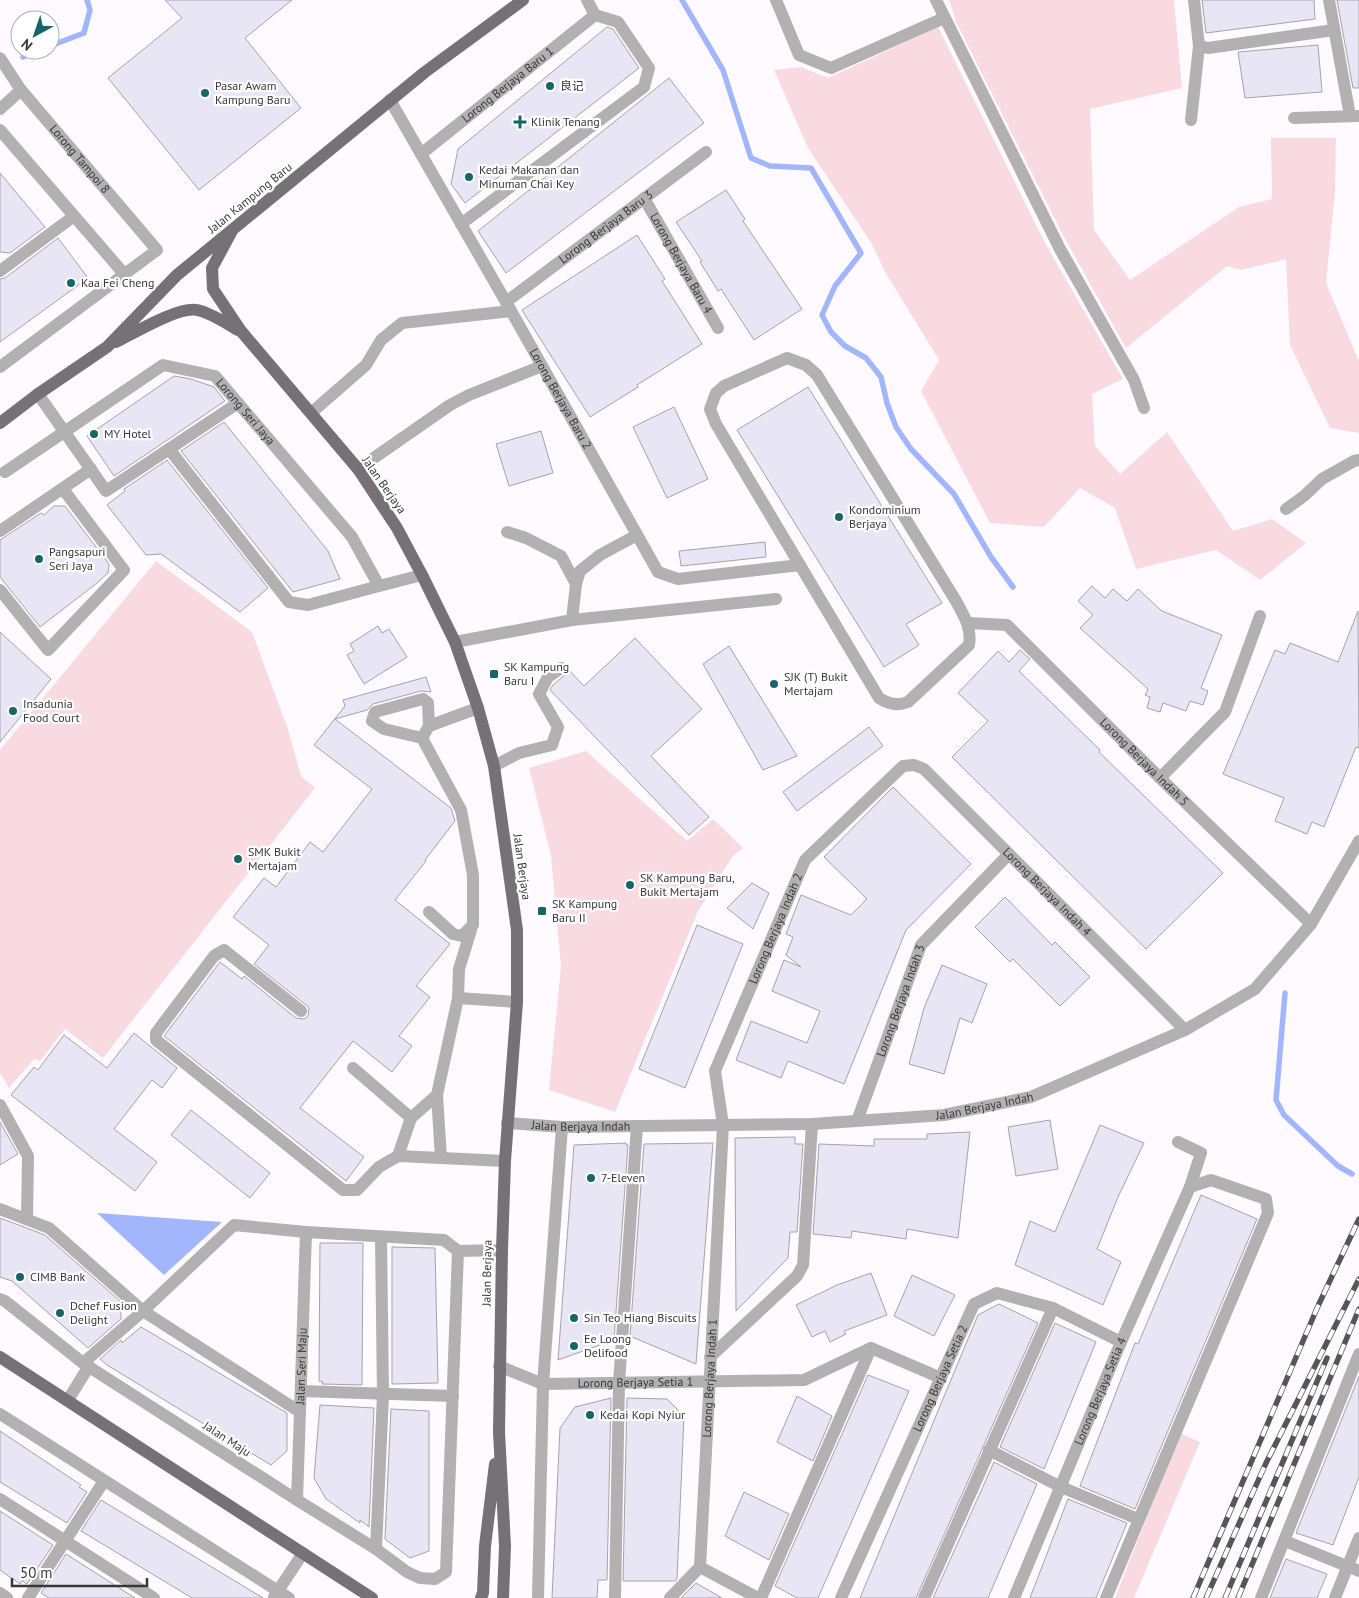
<svg xmlns="http://www.w3.org/2000/svg" width="1359" height="1598" font-family="'PT Sans','Noto Sans SC',sans-serif">
<rect width="100%" height="100%" fill="#fefaff"/>
<path fill="#fadae1" d="M949,0h225l8,88 -92,21 4,121 36,50 109,-73 33,-8 -1,-61h65l-1,54 -9,91 33,78v72l-29,-5 -40,-83 -4,-86 -45,11 -14,-4 -101,82 -63,-113 -107,-213z
M938,27l107,216 78,136 -31,15 3,52 25,28 47,-42 66,99 39,-12 34,24 -46,37 -44,-30 -80,19 -21,-61 -35,-20 -36,39 -54,-4 -69,-132 18,-31 -55,-90 -12,-26 -64,-96 -34,-78 27,-3 27,11z
M156,561l96,71 36,97 13,47 14,12 -212,270 -38,-29 -25,32 -6,-2 -25,29 -9,-15v-323z
M586,751l101,90 26,-22 30,29 -11,9 -34,54 -83,201 -66,-22 12,-124 -10,-110 -22,-88z
M1180,1433l20,9 -66,156h-19z"/>
<path fill="#a2b6fd" d="M97,1213l125,9 -58,53z"/>
<g fill="none" stroke-linecap="round" stroke-linejoin="round">
<path stroke="#a2b6fd" stroke-width="5.5" d="M682,0l41,70 28,88 19,8 41,2 50,85 -26,33 -13,29 9,17 14,14 21,12 15,19 6,26 9,24 15,22 43,45 37,63 22,30
M50,46l34,-13 6,-23 -3,-10
M23,57l18,-7
M1285,993l-9,107 8,15 54,51 14,8"/>
</g>
<path fill="#e8e5f5" stroke="#a4a3a8" d="M165,0h127l-47,38 56,70 -102,82 -91,-112 74,-60z
M1202,0h112l1,19 -109,14z
M1337,0h22v88h-6z
M607,27l6,2 26,39 -174,135 -14,-19 7,-35z
M1318,45l4,47 -77,6 -7,-46z
M669,78l35,45 -198,150 -28,-42z
M0,173l45,54 -35,26 -10,-1z
M726,190l19,29 -2,2 59,88 -48,31 -33,-51 -3,2 -18,-29 2,-1 -26,-39z
M637,235l28,44 -3,2 40,63 -65,41 1,2 -48,30 -68,-107z
M58,238l30,40 -88,64v-63l5,-1z
M174,376l17,3 23,8 11,14 -111,75 -27,-40z
M808,387l134,216 -36,21 13,21 -35,22 -147,-237z
M674,407l34,72 -41,19 -34,-71z
M224,422l104,129 12,28 -47,13 -112,-141z
M541,431l12,42 -44,13 -13,-42z
M167,460l101,128 -28,24 -79,-58 -15,1 -39,-50 18,-14 -1,-2z
M54,506h11l44,58 -1,9 -11,10 -57,44 -40,-50v-37l41,-27 3,2z
M765,542l1,15 -85,9 -2,-15z
M1092,586l13,12 8,-9 14,12 11,-12 24,22 60,24 -21,53 7,3 -5,14 -13,-4 -4,10 -23,-8 -3,9 -13,-4 3,-11 -5,-2 3,-6 -68,-61 13,-13 -15,-14z
M1358,611l1,137 -3,-1 -32,80 -12,-5 -5,12 -32,-13 9,-23 -61,-24 52,-124 10,4 5,-11 48,19z
M378,626l4,7 7,-4 18,28 -43,27 -17,-29 7,-4 -4,-7z
M0,632l51,47 -51,63z
M635,638l67,71 -51,47 58,61 -20,18 -139,-145 3,-5 13,-11 3,-4 15,16z
M729,646l68,110 -34,14 -60,-106z
M1020,650l10,9 -11,12 81,79 -1,2 124,121 -77,76 -194,-192 36,-36 -30,-28 40,-42 11,11z
M426,677l5,15 -10,-1 -48,13 -6,6 -32,9 116,89 4,13 -30,39 1,1 -31,39 55,44 -34,42 14,11 -31,39 13,10 -20,26 -39,-31 -53,67 64,49 -18,24 -182,-145 56,-74 22,17 2,-3 52,42 8,1 4,-3 1,-8 -3,-3 -52,-41 15,-19 -36,-28 31,-39 12,9 34,-45 13,10 49,-63 -58,-44 31,-39 -2,-6z
M869,727l14,19 -86,65 -14,-19z
M893,787l78,77 -65,66 -62,154 -56,-23 -7,17 -45,-18 15,-39 56,22 13,-32 -48,-20 12,-31 17,7 -15,-12 7,-18 -7,-3 15,-39 50,20 16,-16 -43,-42z
M752,883l17,10 -16,36 -26,-21z
M1005,897l47,48 3,-3 35,35 -30,29 -47,-47 -3,3 -35,-35z
M697,925l46,19 -58,144 -46,-19z
M942,965l45,19 -15,39 -12,-5 -16,56 -35,-10 15,-56z
M134,1033l43,35 -15,20 -10,-8 -38,49 43,33 -22,29 -124,-96 23,-28 4,3 26,-35 43,33z
M191,1110l79,63 -20,25 -79,-63z
M1050,1120l8,49 -42,7 -8,-49z
M0,1122l18,32 -18,11z
M1100,1125l44,18 -26,54 -21,52 24,13 -18,43 -88,-40 15,-44 25,11z
M970,1132l-12,106 -51,-9 -1,10 -54,-8 -1,7 -38,-4 6,-90 55,2v-7h53v-5z
M795,1137v7h8l-6,88h-7l-2,26 -52,53 -1,-173z
M626,1143v2h2l-14,195 -56,20 16,-215z
M713,1143l-17,221 -66,-28 14,-192z
M1201,1195l56,24 -122,290 -55,-23 55,-143 3,1z
M0,1218l45,17 76,67v17l-33,29 -76,-67 -12,-4z
M320,1243h43l-1,142 -40,-1 1,-2 -4,-1z
M392,1247l43,1 3,135 -46,1z
M871,1273l16,42 -43,16 2,3 -16,8 -5,-11 -13,6 -16,-32 41,-20z
M912,1275l43,20 -21,41 -40,-20z
M999,1304l39,19 -122,275h-56l118,-283z
M1055,1323l41,19 -52,127 -44,-22z
M141,1327l146,86v38l-16,14 -164,-100 -7,-6 21,-19 1,3z
M868,1375l41,16 -91,207h-21l-22,-12z
M1359,1376v101l-26,68 -37,-12z
M797,1396l35,20 -19,45 -36,-19z
M611,1398l-4,182h-9l-1,18h-45l8,-170 15,-21z
M627,1398l40,1 17,17 -7,163 -2,2h-52z
M320,1405l54,3 -5,119 -9,-7v3l-34,-24 -12,-21z
M391,1409l38,2v140l-19,7 -25,-19z
M0,1431l81,54 -2,2 8,5 -20,31 -67,-41z
M994,1462l43,22 -49,114h-55z
M744,1492l45,22 -20,46 -44,-24z
M1068,1499l59,24 -31,75h-66z
M101,1500l162,98h-71l-111,-67z
M0,1511l53,34 -26,39 -5,-3 -2,3 -20,-14z
M66,1554l69,44h-86l-8,-5z
M1286,1559l41,15 -10,24h-47z
M696,1583l26,15h-41z"/>
<g fill="none" stroke-linecap="round" stroke-linejoin="round">
<g stroke="#b2b0b1" stroke-width="12">
<path d="M776,0l23,55 32,13 113,-50"/>
<path d="M936,0l124,249 74,131 10,28"/>
<path d="M1194,0l5,46 9,2 126,-18"/>
<path d="M1329,0l21,116"/>
<path id="s1" d="M0,58l21,32 136,160 -157,117"/>
<path id="s2" d="M390,100l116,202 152,270 20,7 122,-14"/>
<path d="M0,109l21,-19"/>
<path d="M1294,118l65,-2"/>
<path d="M1191,120l8,-74"/>
<path d="M0,130l125,145"/>
<path id="s3" d="M421,154l174,-139"/>
<path id="s4" d="M644,198l74,130"/>
<path d="M461,224l183,-137 5,-19 -31,-46 -23,-7 -8,-15"/>
<path d="M0,271l74,-55"/>
<path id="s5" d="M506,302l200,-150"/>
<path d="M787,358l19,7 11,10 139,226c8,15 16,27 13,44l-61,57c-10,4 -20,2 -29,-4l-163,-274 -6,-15 6,-16 8,-7z"/>
<path d="M38,394l68,97 132,-88"/>
<path d="M311,413l55,-48 15,-25 21,-17 109,-12"/>
<path d="M169,449l120,153 19,3 71,-19"/>
<path d="M358,469l92,-64 19,-10 73,-29"/>
<path id="s6" d="M5,472l158,-107 52,11 137,161 27,49 43,-11"/>
<path d="M1286,509l18,-13 18,-17 32,-18 5,-1"/>
<path d="M0,531l91,-62"/>
<path d="M507,532l19,6 35,18 15,28 -4,36"/>
<path d="M576,584l4,-13 20,-16 37,-20"/>
<path d="M0,590l48,60 76,-80 -61,-81"/>
<path id="s7" d="M969,623l38,2 153,153 151,146"/>
<path d="M455,642l117,-22 204,-21"/>
<path d="M422,738l-38,-9 -12,-8 3,-9 48,-13 5,4 1,23"/>
<path d="M494,766l25,-13 33,-8 6,-18 -19,-33 9,-17 13,-9"/>
<path d="M1160,778l65,-66 35,-96"/>
<path d="M429,912l24,22 9,2 11,-11v-50l-12,-65 -39,-72 7,-12 49,-18"/>
<path d="M458,998l59,4"/>
<path d="M301,1011l-77,-61 -10,6 -58,77v7l187,150h14l22,-23 19,-11 107,5"/>
<path d="M353,1068l58,50 26,-23"/>
<path d="M0,1105l28,51 -1,62"/>
<path id="s8" d="M857,1121l64,-176 88,-91"/>
<path id="s9" d="M507,1123l55,4 250,-3 132,-9 87,-18 154,-67 70,-41 56,-65 48,-83"/>
<path d="M398,1156l13,-38"/>
<path d="M441,1158l-4,-63 21,-97 1,-29 12,-39"/>
<path d="M0,1209l49,19 94,83 157,101"/>
<path d="M0,1299l5,2 78,62 214,137 79,49 31,23 13,6 15,1 11,-7 12,-321"/>
<path d="M710,1357l87,-81 6,-11 9,-141"/>
<path d="M83,1363l60,-52 91,-86 72,7 138,8 14,11 44,-1"/>
<path id="s10" d="M499,1366l44,18 261,-4 67,-32 70,30"/>
<path d="M301,1391l152,5"/>
<path d="M68,1400l21,-34"/>
<path d="M0,1414l289,184"/>
<path d="M989,1450l72,37 77,32"/>
<path d="M0,1499l154,99"/>
<path id="s11" d="M297,1500l9,-268"/>
<path d="M1285,1541l74,30"/>
<path d="M376,1549l7,-154 -2,-158"/>
<path id="s12" d="M700,1567l23,-442 -8,-54 90,-211 98,-94 11,-1 10,4 261,261"/>
<path d="M700,1567l58,31"/>
<path d="M0,1593l7,5"/>
<path d="M274,1597l29,-44"/>
<path d="M28,1598l76,-117"/>
<path d="M538,1598l5,-214 19,-257"/>
<path d="M615,1598l4,-215 18,-257"/>
<path d="M670,1598l30,-31"/>
<path d="M761,1598l110,-250"/>
<path id="s13" d="M841,1598l133,-294 23,-11 56,15 68,34"/>
<path d="M924,1598l129,-290"/>
<path id="s14" d="M1014,1598l107,-256 69,-155 11,-34 -23,-11"/>
<path d="M1106,1598l162,-385 -2,-14 -55,-19 -21,7"/>
<path d="M1261,1598l98,-244"/>
<path d="M1335,1598l24,-60"/>
</g>
<path stroke="#757174" stroke-width="12" d="M233,229l-21,39 1,21 28,42 117,138 39,59 25,47 33,67 23,66 16,58 23,164v72l-12,159 -3,89 -3,182 6,114 -2,52
M116,342c18,-9 63,-36 81,-32 14,3 29,13 41,20
M0,423l38,-29 69,-47 70,-72 248,-203 98,-72
M0,1357l372,241
M481,1598l2,-5 2,-47 10,-82"/>
<defs>
<path id="rail" d="M1193,1598l125,-292 41,-87
M1206,1598l60,-135 93,-184
M1225,1598l102,-240
M1238,1598l121,-289"/>
</defs>
<use href="#rail" stroke="#565557" stroke-width="5.5"/>
<use href="#rail" stroke="#fff" stroke-width="4" stroke-dasharray="11" stroke-linecap="butt"/>
</g>
<g fill="#17656b" stroke="#fff" stroke-width="2">
<circle cx="550" cy="86" r="5"/>
<circle cx="205" cy="93" r="5"/>
<path d="M517.5 114.5h5v5h5v5h-5v5h-5v-5h-5v-5h5z"/>
<circle cx="469" cy="177" r="5"/>
<circle cx="71" cy="283" r="5"/>
<circle cx="94" cy="434" r="5"/>
<circle cx="839" cy="517" r="5"/>
<circle cx="39" cy="559" r="5"/>
<rect x="489" y="669" width="10" height="10" rx="2.5"/>
<circle cx="774" cy="684" r="5"/>
<circle cx="13" cy="711" r="5"/>
<circle cx="238" cy="859" r="5"/>
<circle cx="630" cy="885" r="5"/>
<rect x="537" y="906" width="10" height="10" rx="2.5"/>
<circle cx="591" cy="1178" r="5"/>
<circle cx="20" cy="1277" r="5"/>
<circle cx="60" cy="1313" r="5"/>
<circle cx="574" cy="1318" r="5"/>
<circle cx="574" cy="1346" r="5"/>
<circle cx="590" cy="1415" r="5"/>
</g>
<g text-anchor="middle" stroke-width="4.5" stroke-linejoin="round" paint-order="stroke">
<g font-size="12" fill="#383739" stroke="#fff">
<text dy="4" stroke="none"><textPath href="#s3" startOffset="111">Lorong Berjaya Baru 1</textPath></text>
<text dy="4" stroke="none"><textPath href="#s1" startOffset="129">Lorong Tampoi 8</textPath></text>
<text transform="translate(250 198) rotate(-39)" y="4">Jalan Kampung Baru</text>
<text dy="4" stroke="none"><textPath href="#s5" startOffset="125">Lorong Berjaya Baru 3</textPath></text>
<text dy="4" stroke="none"><textPath href="#s4" startOffset="75">Lorong Berjaya Baru 4</textPath></text>
<text dy="4" stroke="none"><textPath href="#s2" startOffset="344">Lorong Berjaya Baru 2</textPath></text>
<text dy="4" stroke="none"><textPath href="#s6" startOffset="291">Lorong Seri Jaya</textPath></text>
<text transform="translate(384 485) rotate(55)" y="4">Jalan Berjaya</text>
<text dy="4" stroke="none"><textPath href="#s7" startOffset="232">Lorong Berjaya Indah 5</textPath></text>
<text transform="translate(522 867) rotate(82)" y="4">Jalan Berjaya</text>
<text dy="4" stroke="none"><textPath href="#s12" startOffset="1058">Lorong Berjaya Indah 4</textPath></text>
<text dy="4" stroke="none"><textPath href="#s12" startOffset="652">Lorong Berjaya Indah 2</textPath></text>
<text dy="4" stroke="none"><textPath href="#s8" startOffset="128">Lorong Berjaya Indah 3</textPath></text>
<text dy="4" stroke="none"><textPath href="#s9" startOffset="479">Jalan Berjaya Indah</textPath></text>
<text dy="4" stroke="none"><textPath href="#s9" startOffset="74">Jalan Berjaya Indah</textPath></text>
<text transform="translate(487 1273) rotate(-89)" y="4">Jalan Berjaya</text>
<text dy="4" stroke="none"><textPath href="#s11" startOffset="134">Jalan Seri Maju</textPath></text>
<text dy="4" stroke="none"><textPath href="#s13" startOffset="241">Lorong Berjaya Setia 2</textPath></text>
<text dy="4" stroke="none"><textPath href="#s12" startOffset="189">Lorong Berjaya Indah 1</textPath></text>
<text dy="4" stroke="none"><textPath href="#s10" startOffset="140">Lorong Berjaya Setia 1</textPath></text>
<text dy="4" stroke="none"><textPath href="#s14" startOffset="224">Lorong Berjaya Setia 4</textPath></text>
<text transform="translate(227 1439) rotate(33)" y="4">Jalan Maju</text>
</g>
<g font-size="12" fill="#383739" stroke="#fff" text-anchor="start">
<text x="215" y="90">Pasar Awam<tspan x="215" dy="14">Kampung Baru</tspan></text>
<text x="560" y="90">良记</text>
<text x="531" y="126">Klinik Tenang</text>
<text x="479" y="174">Kedai Makanan dan<tspan x="479" dy="14">Minuman Chai Key</tspan></text>
<text x="81" y="287">Kaa Fei Cheng</text>
<text x="104" y="438">MY Hotel</text>
<text x="849" y="514">Kondominium<tspan x="849" dy="14">Berjaya</tspan></text>
<text x="49" y="556">Pangsapuri<tspan x="49" dy="14">Seri Jaya</tspan></text>
<text x="504" y="671">SK Kampung<tspan x="504" dy="14">Baru I</tspan></text>
<text x="784" y="681">SJK (T) Bukit<tspan x="784" dy="14">Mertajam</tspan></text>
<text x="23" y="708">Insadunia<tspan x="23" dy="14">Food Court</tspan></text>
<text x="248" y="856">SMK Bukit<tspan x="248" dy="14">Mertajam</tspan></text>
<text x="640" y="882">SK Kampung Baru,<tspan x="640" dy="14">Bukit Mertajam</tspan></text>
<text x="552" y="908">SK Kampung<tspan x="552" dy="14">Baru II</tspan></text>
<text x="601" y="1182">7-Eleven</text>
<text x="30" y="1281">CIMB Bank</text>
<text x="70" y="1310">Dchef Fusion<tspan x="70" dy="14">Delight</tspan></text>
<text x="584" y="1322">Sin Teo Hiang Biscuits</text>
<text x="584" y="1343">Ee Loong<tspan x="584" dy="14">Delifood</tspan></text>
<text x="600" y="1419">Kedai Kopi Nyiur</text>
</g>
</g>
<g transform="translate(35 35) rotate(220)"><circle r="24" fill="#ffffff" stroke="#afafb0"/>
<path d="M0-4L9 19L0 12L-9 19Z" fill="#17656b"/>
<text y="-8" font-size="14" font-weight="bold" text-anchor="middle" fill="#383739">N</text>
</g>
<path d="M12 1578v8h135v-8" fill="none" stroke="#383739" stroke-width="2.5"/>
<text x="20" y="1578" font-size="15" fill="#383739" stroke="#ffffff" stroke-width="4" paint-order="stroke">50 m</text>
</svg>
